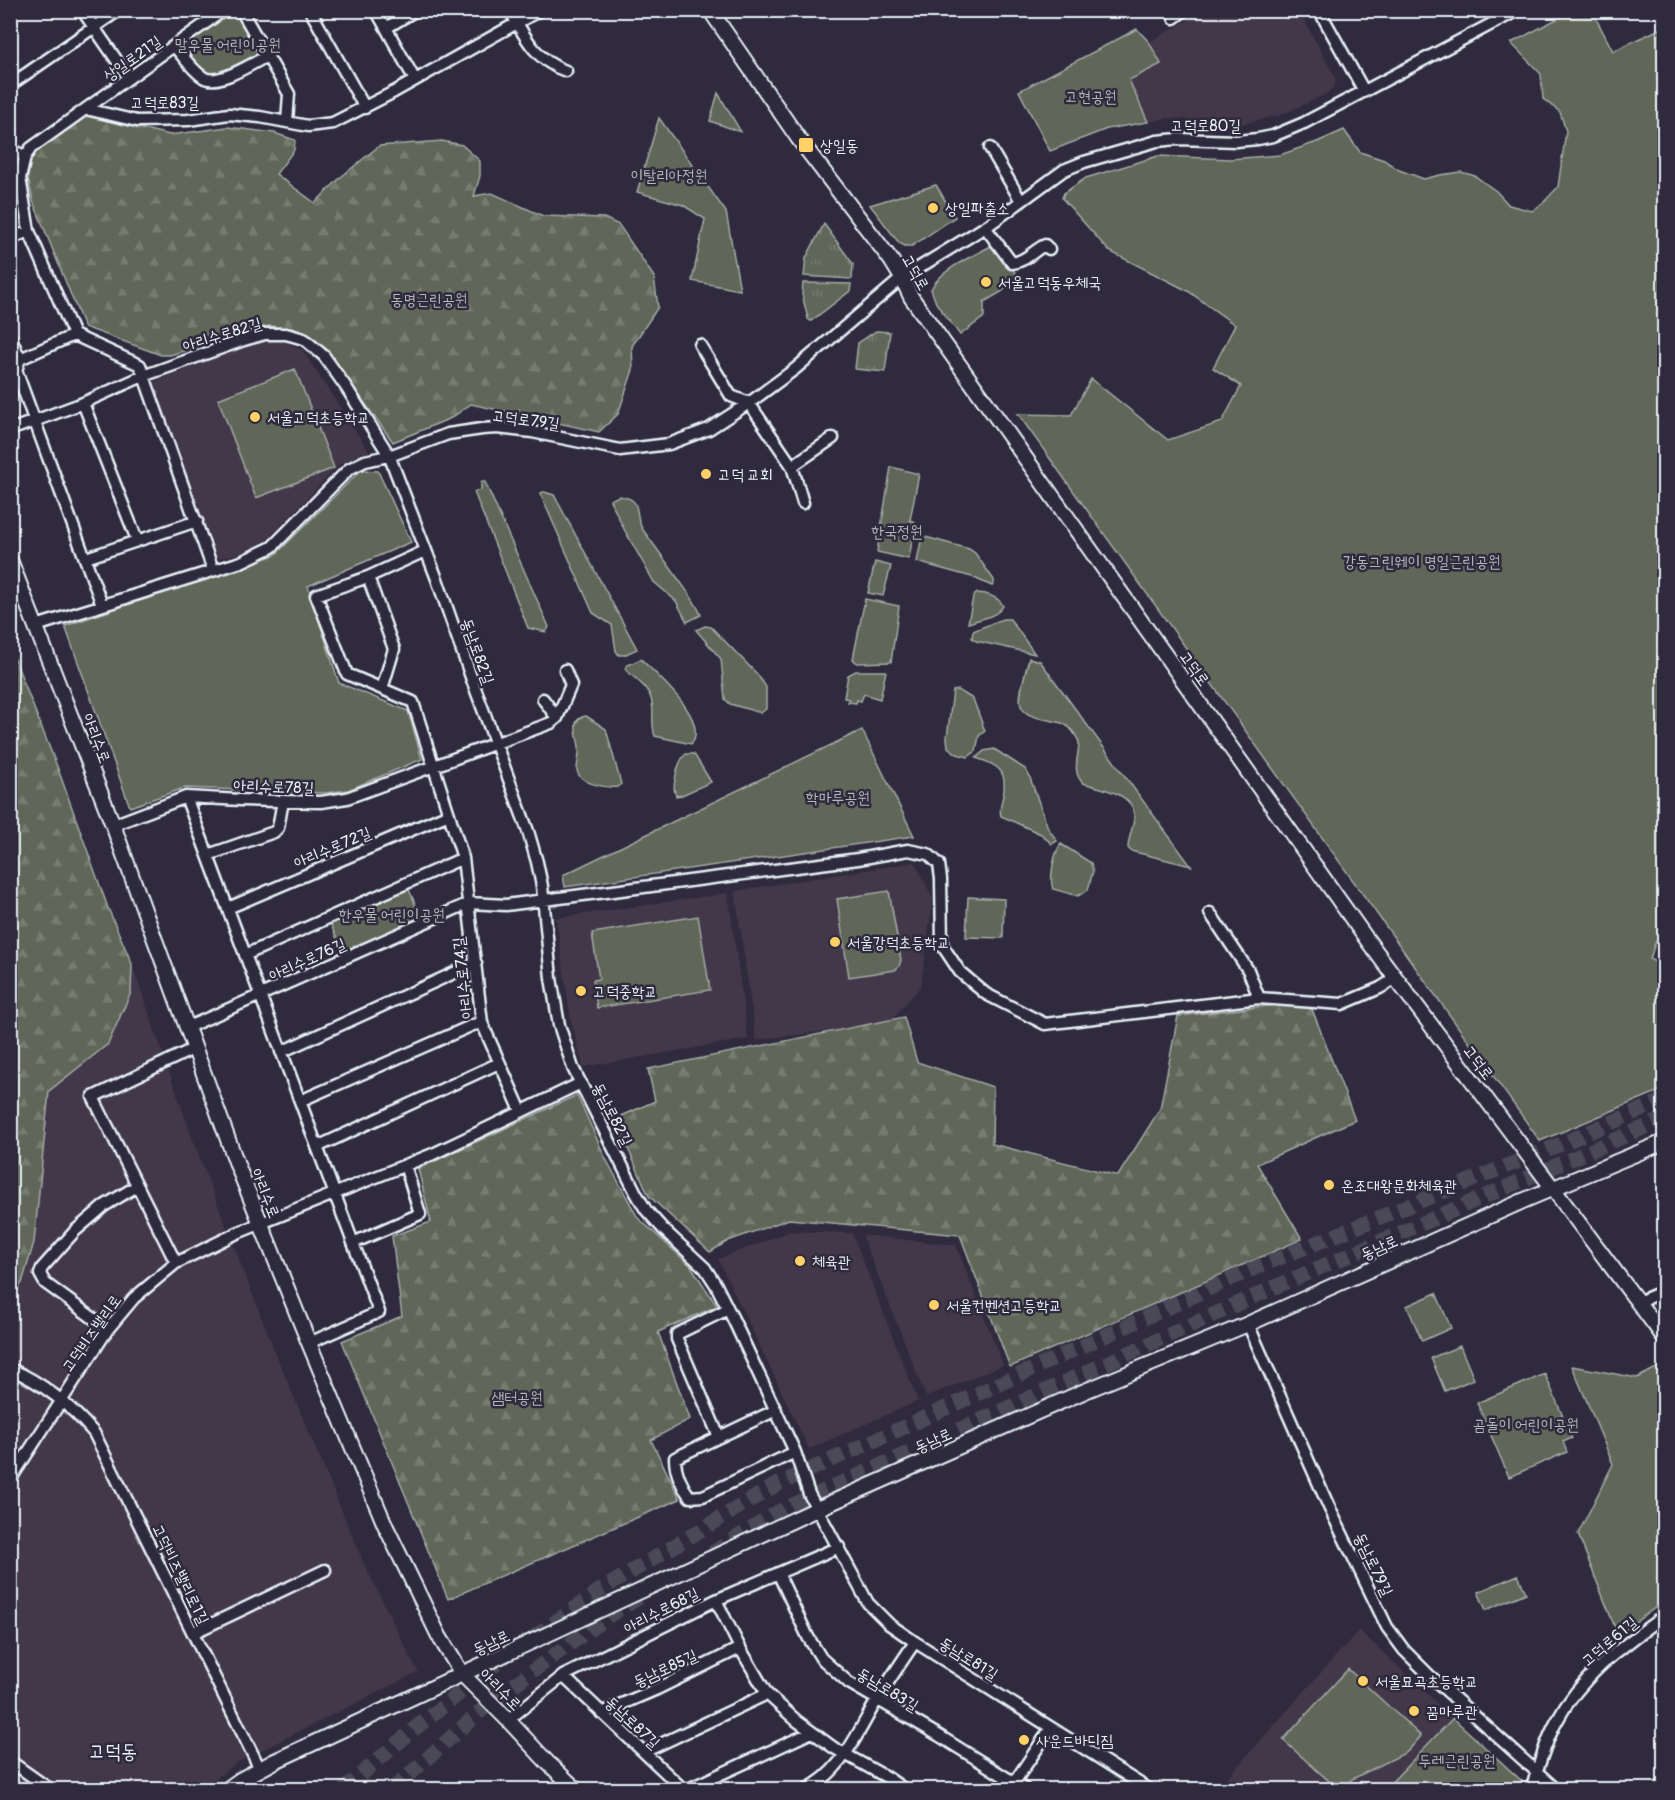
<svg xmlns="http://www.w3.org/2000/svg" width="1675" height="1800" font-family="Pangolin,'Poor Story',sans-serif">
<defs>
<pattern id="grass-tufts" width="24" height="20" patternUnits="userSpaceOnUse" patternTransform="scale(1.5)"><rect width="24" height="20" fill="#606658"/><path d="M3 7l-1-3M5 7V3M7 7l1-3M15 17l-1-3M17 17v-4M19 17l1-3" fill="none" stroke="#777c71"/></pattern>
<pattern id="forest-firs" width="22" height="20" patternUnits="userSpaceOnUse" patternTransform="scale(1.5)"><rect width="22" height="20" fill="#606658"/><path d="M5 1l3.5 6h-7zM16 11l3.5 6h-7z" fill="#777c71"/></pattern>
</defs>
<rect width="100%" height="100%" fill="#2f2a3d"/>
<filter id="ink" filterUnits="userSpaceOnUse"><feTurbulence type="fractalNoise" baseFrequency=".0167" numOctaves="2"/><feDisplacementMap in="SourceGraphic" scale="12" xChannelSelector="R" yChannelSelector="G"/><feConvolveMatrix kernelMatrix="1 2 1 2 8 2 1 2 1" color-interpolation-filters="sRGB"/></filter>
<g filter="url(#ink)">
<path fill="#423848" d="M1206,10l93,1 36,66v9l-7,7 -47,22 -47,11 -49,-7 -17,-1 -20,4 -19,-42 32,-16 -12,-22z
M268,339l16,2 18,9 67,101 -28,12 -74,77 -22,12 -29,7 -65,-176 103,-41z
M915,862l18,37 -12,87 -29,33 -10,5 -126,16 -21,-149z
M728,893l20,146 -165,28 -12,-46 -15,-103z
M132,964l62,179 79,204 92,219 53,106 -182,91 -34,26 -191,1v-493l11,-14 12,-41 15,-151 59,-47 23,-52z
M791,1231l61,2 66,168 -109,48 -91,-190z
M862,1235l94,10 47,120 -77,32z
M1359,1630l94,88 -68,71 -169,1z"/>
<path fill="url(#grass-tufts)" stroke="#a4aca8" stroke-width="1.5" d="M824,224l29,40 -1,15 -48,-3 2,-18z
M803,283l48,1 -1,7 -39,30 -3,-2 -6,-25z
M876,331l14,1 -5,40 -30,-3 3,-26z"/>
<path fill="url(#forest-firs)" stroke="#a4aca8" stroke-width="1.5" d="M87,116l83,19 57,-8 47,6 21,7 -1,10 -18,24 39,29 26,-26 38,-31 63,-5 20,4 18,16v15l-6,20 18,-3 51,23 61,2 15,7 35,52 4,30 -26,39 1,24 -15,44 -19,18 -128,-28 -20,14 -58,24 -67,-93 -27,-20 -30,-3 -99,29h-9l-77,-28 -51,-126 -5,-23 3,-20 6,-7z
M11,650l47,119 50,139 24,56 -1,28 -23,52 -59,47 -15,151 -12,41 -11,14z
M1285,1004l27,5 43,111 -98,44 45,75 -292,128 -50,-132 -171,-16 -61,22 -18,11 -61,-56 -34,-77 40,-18 -7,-32 256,-52 13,45 76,25 -1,57 126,32 42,-67 18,-93z
M577,1095l28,62 33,61 53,48 26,40 -59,26 32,87 -39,21 29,59 -232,100 -106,-258 60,-25 -10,-80 39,-14 -13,-53z"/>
<path fill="#606658" stroke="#a4aca8" stroke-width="1.5" d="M1574,10l18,1 21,40 51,-24v904l-9,12 -5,16 14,9v121l-124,52 -522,-727 53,1 20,-36 77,61 54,-18 19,-36 -28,-18 22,-43 -47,-34 -79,-40 -47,-53 2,-5 22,-15 72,-22 73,3 49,-4 37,-13 27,-12 16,22 24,8 15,10 25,9 16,-4 21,-3 14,4 21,15 13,14 23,6 11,-8 15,-16 8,-56 -6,-19 -17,-13 -2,-25 -30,-31z
M226,11h14l26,44 -55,25 -35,-34z
M1137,29l12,13 12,22 -32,16 19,42 -41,7 -57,22 -31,-60z
M718,93l23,39 -31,-11z
M659,118l67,94 14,78 -48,-9 13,-62 -22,-14 -46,-13z
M936,185l19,32 -43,29h-7l-6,-3 -29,-38z
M997,243l20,33 -14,15 -19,11v15l-24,18 -24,-32 -5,-14c11,-21 46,-35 66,-46z
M295,369l39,99 -78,30 -38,-99z
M891,467l28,7 -9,46 5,2 -6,37 -32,-7z
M361,470l17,1 33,71 -103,44 31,97 69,28 14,48 -74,31 -24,3 -140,-5 -54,19 -65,-181 210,-71z
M481,482h4l64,145 -3,5 -18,-4 -54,-136 7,-2z
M544,492l10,3 83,154 -13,6h-5l-3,-4 -4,-26 -19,-12 -53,-120z
M619,496c26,3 13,17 24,34 12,16 24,33 36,50 8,11 17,22 22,35l-14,7 -11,-21 -22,-19 -29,-51 -15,-31z
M922,536l47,13 6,4 19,27v4l-2,2 -20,-9 -55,-15z
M875,562l16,4 -8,30 -15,-3z
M977,593c9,0 22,4 26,13 -6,11 -23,13 -35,17l5,-26z
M865,599l34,7 -8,56 -34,1 -4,-4z
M1003,619h7l25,35 -59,-13 -4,-3 1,-7z
M705,626l6,1 46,47 9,13v22l-5,4 -31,-9 -5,-5 -4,-40 -25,-29z
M1029,658l11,3 151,205 -60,-15 -3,-3c0,-11 7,-23 6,-34 -1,-21 -35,-26 -51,-31 -12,-11 -4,-27 -4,-41 -3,-7 -7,-14 -15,-18 -11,-5 -38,-4 -43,-18 -4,-10 6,-37 8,-48z
M641,659c15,16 70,61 50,85l-36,-8c-4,-11 -1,-23 -3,-34 -3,-15 -17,-23 -27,-33l1,-3z
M856,671h30l-6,28 -16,-5 -3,7 -4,-1 -1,3 -8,-1 1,-3 -5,-1 4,-23z
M958,690l15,9 12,32 -6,5 -3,15 -8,6 -11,-3 -9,-7 -1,-9 6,-47z
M586,716l20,13 15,55 -3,3c-12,1 -39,-3 -41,-17 0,-7 3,-15 2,-23 -1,-11 -10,-29 7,-31z
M862,730l52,106 -349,51 -2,-12z
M994,749l31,20 4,6 19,53 9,13 -5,3 -11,-10 -40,-18c-2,-7 0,-13 2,-20 5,-25 -4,-31 -27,-38l8,-7z
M686,754h8l17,28 -29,13 -6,1c-5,-9 2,-36 10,-42z
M1061,844l30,19 2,8 -5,19 -10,6 -25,-7c-4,-10 1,-37 8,-45z
M406,883l18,41 -79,34 -17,-40z
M889,891l12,69 -2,6 -4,4 -46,7 -12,-78z
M968,897l36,2 -1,39 -37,-1z
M698,916l12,74 -113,18 -4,-28 6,-1 -7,-46z
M1436,1293l15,35 -29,13 -15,-35z
M1460,1346l14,33 -29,12 -14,-33z
M1664,1364v237l-46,34 -40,-101 35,-70 -41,-98 65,12z
M1545,1374l27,64 -9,4 4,10 -58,25 -32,-74z
M1518,1575l8,18 -40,17 -8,-18z
M1348,1669l73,67 -14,16 -55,27 -10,10h-4l-55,-49z
M1453,1718l72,66 -3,5h-137z"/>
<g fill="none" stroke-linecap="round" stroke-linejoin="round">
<path stroke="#4b4859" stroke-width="15" stroke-dasharray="15 8" stroke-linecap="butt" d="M712,1553l68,-42 495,-224 389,-168
M534,1637l65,-46 175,-105 483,-219 304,-123 103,-44
M343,1790l70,-60 92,-73
M392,1790l101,-90 118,-86 34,-20"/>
<defs>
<path id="minor" d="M82,10l47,68
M241,10l48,84 -2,28
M310,10l55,98
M376,10l39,70
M510,10c14,26 26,51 56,61
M1319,10l45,81
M1174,18l11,-8
M386,28l30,-18
M174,46c9,10 18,24 29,31 14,10 50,-14 64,-21
M10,85l109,-75
M86,109l51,12 51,-1 41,-6 31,3 48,9 25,-3 61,-31 146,-82
M10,148l15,9
M990,148l31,53
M985,227l27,36c13,-1 22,-13 33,-18l4,4
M10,239l19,-8
M10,336l10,23 -4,11 86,235
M700,345l31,51 18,7 43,63 11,37
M20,359l54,-24
M83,403l54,137
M10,430l73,-27 60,-27 101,-36 21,-6h21l18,5 20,17 22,31 43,68 48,124 34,98 57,154 9,31 5,24 9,92 8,47 14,43 63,125 10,17 18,20 41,38 11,17 17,34 62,133 14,42 59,109 21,21 26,18 235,148
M792,466l41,-28
M425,551l-57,26 -52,18 31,79 66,28 50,156 19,165 39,88
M86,558l111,-37
M213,570l-73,-205 -66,-30 -45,-104 -9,-53 5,-21 6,-9 193,-138
M368,577l26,72 -12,40
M36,626l205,-64 31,-15 77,-78 16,-8 27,-6 56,-21 34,-5 15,-1 35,4 88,18 49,-6 40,-15 40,-26 46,-34 107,-91 88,-54 74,-54 20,-8 73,-21 21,-2 58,2 22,-2 15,-3 31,-13 214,-113
M543,699l14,19
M186,797l193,515 -70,31
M113,825l73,-28 55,3 80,2 26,-4 204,-75 6,-5 14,-33 -6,-15
M208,855l66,-23 4,-4 5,-27
M228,908l221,-94
M1210,913l38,57 11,28
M245,955l218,-97
M188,1027l281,-124 37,2 352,-46 50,-9 20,4 11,10 2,15 1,66 18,27 26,22 59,30 214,-26 83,6 38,-16 16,-10
M281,1052l195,-89
M300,1101l173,-76 9,-2
M317,1147l182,-84
M353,1243l67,-29 -15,-49
M176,1263l-83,-166 102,-49
M1638,1302l26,-11
M1248,1324l81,183 58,120 17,23 25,25 128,115
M108,1329l-63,-46 -5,-9 2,-6 33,-37 29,-25 33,-20
M10,1369c32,13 62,38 84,64l166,336
M776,1410l-101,48c0,14 7,29 15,39l13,-1 92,-44
M719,1437l-42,-98v-5l51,-25
M10,1480l98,-151 26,-31 42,-35 61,-30 196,-79 148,-71
M778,1573l30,64 13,21 28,25 89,52 88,55
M716,1600l24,48 27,46 30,27 37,27 54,30 17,12
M193,1633l132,-63
M563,1676l121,114
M601,1713l56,-24 83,-41
M508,1720l55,-44 153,-76 123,-53
M644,1752l123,-58
M10,1761l41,29
M686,1790l126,-58
M805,1790c37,-17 52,-57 72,-90 12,-20 25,-39 38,-58
M1009,1790l42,-62
M1531,1790c8,-24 14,-48 26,-69 24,-46 66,-75 107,-105"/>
<path id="major" d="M710,10l88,128 93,122 11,18 9,19 457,644 296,396
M10,560l103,265 125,342 71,176 76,182 54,111 23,38 46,46 39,42 30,28
M226,1790l14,-10 35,-19 542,-252 268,-118 163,-67 277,-124 139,-58"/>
</defs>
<use href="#minor" stroke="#e8f1f8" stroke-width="15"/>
<use href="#major" stroke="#e8f1f8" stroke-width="18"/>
<use href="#minor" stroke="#2f2a3d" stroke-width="10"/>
<use href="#major" stroke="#2f2a3d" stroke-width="14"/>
</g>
</g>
<g fill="#ffd166" stroke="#2f2a3d" stroke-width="2">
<rect x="798" y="137" width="16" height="16" rx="3"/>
<circle cx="933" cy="208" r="6"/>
<circle cx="986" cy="282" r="6"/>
<circle cx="255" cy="417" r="6"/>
<circle cx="706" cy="474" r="6"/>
<circle cx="835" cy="942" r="6"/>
<circle cx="581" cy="991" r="6"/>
<circle cx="1329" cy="1185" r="6"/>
<circle cx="800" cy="1261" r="6"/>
<circle cx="934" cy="1305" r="6"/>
<circle cx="1363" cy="1681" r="6"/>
<circle cx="1414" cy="1711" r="6"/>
<circle cx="1024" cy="1740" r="6"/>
</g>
<g text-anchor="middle" stroke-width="5" stroke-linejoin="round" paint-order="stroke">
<g font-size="16" fill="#b2b9b8" stroke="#2f2a3d">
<text x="228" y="50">말우물 어린이공원</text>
<text x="1091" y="102">고현공원</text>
<text x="669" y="181">이탈리아정원</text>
<text x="429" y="305">동명근린공원</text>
<text x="897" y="537">한국정원</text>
<text x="1422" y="567">강동그린웨이 명일근린공원</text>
<text x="838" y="803">학마루공원</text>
<text x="392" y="920">한우물 어린이공원</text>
<text x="517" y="1403">샘터공원</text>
<text x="1526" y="1430">곰돌이 어린이공원</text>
<text x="1457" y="1766">두레근린공원</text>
</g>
<g font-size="16" fill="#e8f1f8" stroke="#2f2a3d">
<text transform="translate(132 58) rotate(-35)" y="6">상일로21길</text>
<text x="165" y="108">고덕로83길</text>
<text x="1206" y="131">고덕로80길</text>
<text transform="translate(916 272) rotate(60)" y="6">고덕로</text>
<text transform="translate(222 334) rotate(-17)" y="6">아리수로82길</text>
<text transform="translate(526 419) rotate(7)" y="6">고덕로79길</text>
<text transform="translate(478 651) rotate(70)" y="6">동남로82길</text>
<text transform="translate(1195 668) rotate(54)" y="6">고덕로</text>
<text transform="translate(97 738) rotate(69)" y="6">아리수로</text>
<text transform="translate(274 786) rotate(2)" y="6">아리수로78길</text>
<text transform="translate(332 847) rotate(-23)" y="6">아리수로72길</text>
<text transform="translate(307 959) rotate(-24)" y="6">아리수로76길</text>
<text transform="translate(462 978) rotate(-96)" y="6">아리수로74길</text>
<text transform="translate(1479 1062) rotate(53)" y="6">고덕로</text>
<text transform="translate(613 1114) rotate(63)" y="6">동남로82길</text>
<text transform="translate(266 1193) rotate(68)" y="6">아리수로</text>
<text transform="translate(1379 1247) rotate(-24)" y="6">동남로</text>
<text transform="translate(91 1333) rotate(-55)" y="6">고덕비즈밸리로</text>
<text transform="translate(933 1440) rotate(-24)" y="6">동남로</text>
<text transform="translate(1374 1564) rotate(64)" y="6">동남로79길</text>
<text transform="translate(181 1574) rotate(64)" y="6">고덕비즈밸리로1길</text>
<text transform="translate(661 1610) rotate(-27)" y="6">아리수로68길</text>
<text transform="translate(1609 1641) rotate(-40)" y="6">고덕로61길</text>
<text transform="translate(491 1642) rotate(-25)" y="6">동남로</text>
<text transform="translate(969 1658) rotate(32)" y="6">동남로81길</text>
<text transform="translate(665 1668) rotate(-25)" y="6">동남로85길</text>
<text transform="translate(501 1689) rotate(45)" y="6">아리수로</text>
<text transform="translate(888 1689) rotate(31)" y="6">동남로83길</text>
<text transform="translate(633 1722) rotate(43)" y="6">동남로87길</text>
</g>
<g font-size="16" fill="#e8f1f8" stroke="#2f2a3d" text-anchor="start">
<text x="820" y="151">상일동</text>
<text x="945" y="214">상일파출소</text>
<text x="998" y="288">서울고덕동우체국</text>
<text x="267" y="423">서울고덕초등학교</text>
<text x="718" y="480">고덕 교회</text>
<text x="847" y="948">서울강덕초등학교</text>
<text x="593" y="997">고덕중학교</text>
<text x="1341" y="1191">온조대왕문화체육관</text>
<text x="812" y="1267">체육관</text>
<text x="946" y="1311">서울컨벤션고등학교</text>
<text x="1375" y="1687">서울묘곡초등학교</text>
<text x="1426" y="1717">꿈마루관</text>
<text x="1036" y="1746">사운드바디짐</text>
</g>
<g font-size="20" fill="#e8f1f8" stroke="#2f2a3d">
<text x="113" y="1758">고덕동</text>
</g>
</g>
<rect width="1675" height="1800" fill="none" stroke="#2f2a3d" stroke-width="36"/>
<rect x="18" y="18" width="1639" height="1764" fill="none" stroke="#e8f1f8" stroke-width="2" filter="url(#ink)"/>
</svg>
